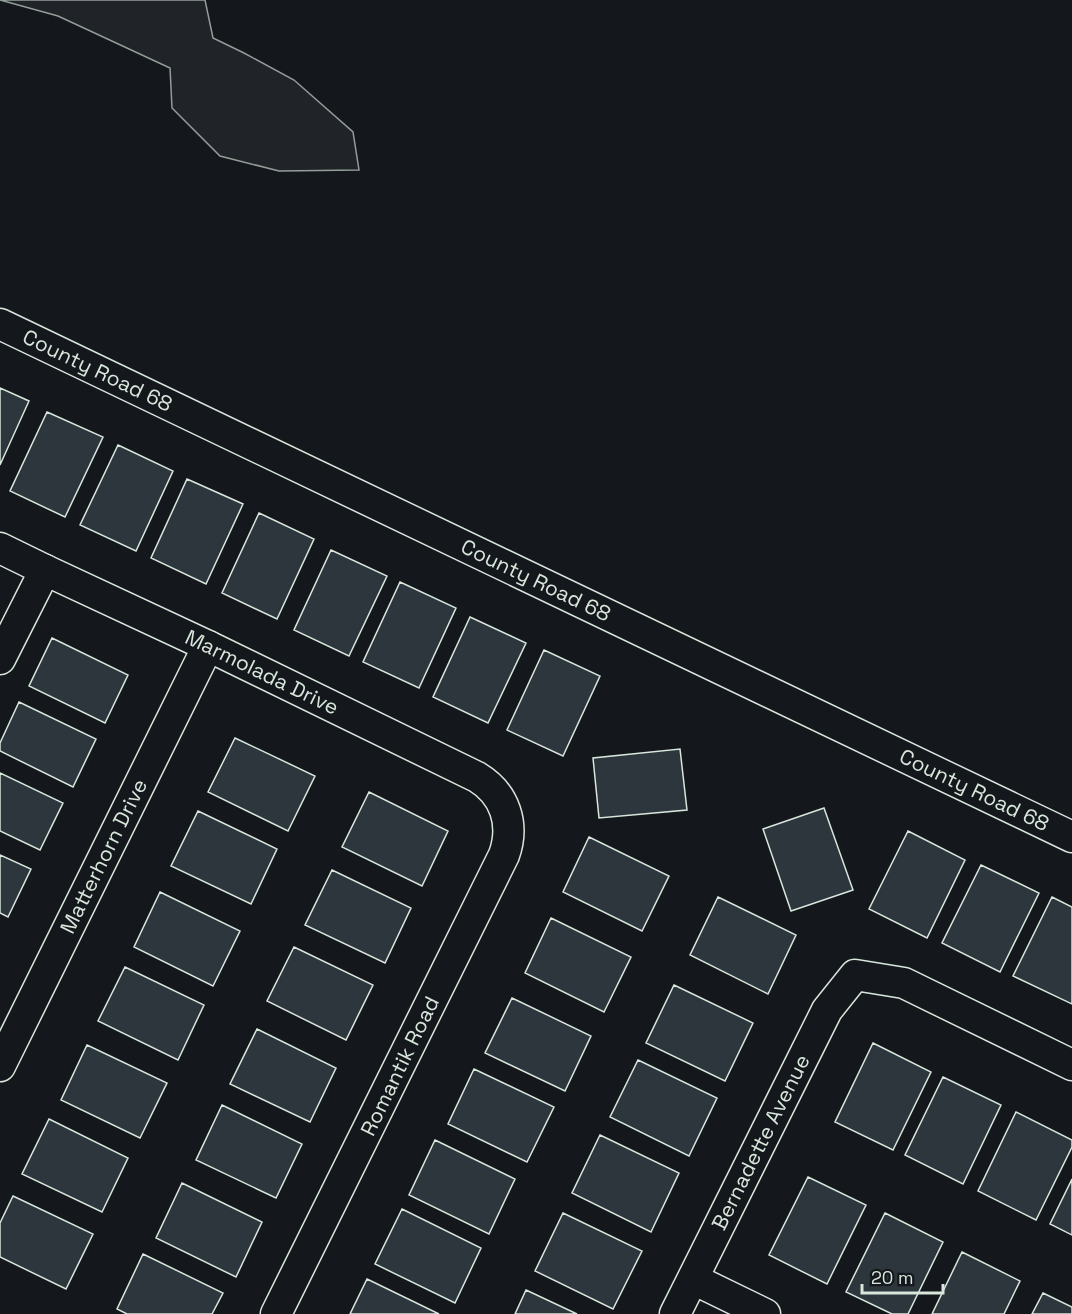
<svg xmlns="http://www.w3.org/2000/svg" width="1072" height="1314" font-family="'Space Grotesk',sans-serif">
<rect width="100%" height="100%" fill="#14181c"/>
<path fill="#202428" stroke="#939e99" stroke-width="1.5" d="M0,0h205l8,38 31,15 50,27 59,52 6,38 -80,1 -59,-15 -48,-48 -2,-40 -112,-52z"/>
<path fill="#2c363c" stroke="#d8e6dc" stroke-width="1.5" d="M0,388l29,13 -29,64z
M47,412l56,25 -38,80 -55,-26z
M118,445l55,26 -37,80 -56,-26z
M187,479l56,25 -37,80 -55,-26z
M259,513l55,26 -37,80 -55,-26z
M331,550l56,26 -38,80 -55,-26z
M400,582l56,26 -37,80 -56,-26z
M470,617l56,26 -38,80 -55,-26z
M52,638l76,37 -23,48 -76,-37z
M544,650l56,26 -37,80 -56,-26z
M19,702l77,37 -23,48 -73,-36v-8z
M235,738l80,38 -27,55 -80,-39z
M680,749l7,61 -88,8 -6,-60z
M0,773l63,30 -23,47 -40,-19z
M369,792l79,39 -26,55 -80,-39z
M824,808l29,82 -62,21 -28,-82z
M198,811l79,38 -26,55 -80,-38z
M908,831l57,29 -38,78 -58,-29z
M589,837l80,39 -27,55 -79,-39z
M0,855l31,14 -23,48 -8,-4z
M981,865l58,28 -39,79 -58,-29z
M332,870l79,38 -26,55 -80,-38z
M160,892l80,39 -27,55 -79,-39z
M718,897l78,38 -28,59 -78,-39z
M1052,897l20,10v97l-59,-28z
M551,918l80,39 -27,55 -79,-39z
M294,947l79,38 -27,55 -79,-39z
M125,967l79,38 -26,55 -80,-39z
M674,985l79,38 -28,58 -79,-38z
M512,998l79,38 -26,55 -80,-38z
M257,1029l79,39 -26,54 -80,-38z
M873,1043l58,29 -38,78 -58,-28z
M87,1045l80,38 -27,55 -79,-38z
M638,1060l79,38 -28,58 -79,-39z
M474,1069l80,38 -27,55 -79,-38z
M943,1077l58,28 -38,79 -58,-29z
M222,1105l80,39 -26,54 -80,-38z
M1016,1112l56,28v7l-36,73 -58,-29z
M49,1119l79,39 -26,54 -80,-38z
M600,1135l79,38 -28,59 -79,-39z
M435,1140l80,39 -26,55 -80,-39z
M808,1177l58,28 -39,79 -58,-29z
M1072,1179v56l-22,-11z
M182,1183l80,39 -26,55 -80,-39z
M13,1196l80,38 -27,55 -66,-32v-34z
M402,1209l79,39 -26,55 -80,-39z
M563,1213l79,38 -29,58 -78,-38z
M885,1213l58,29 -35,72h-16l-46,-22z
M962,1252l58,29 -16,33h-72z
M143,1254l80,39 -11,21h-85l-10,-5z
M367,1279l72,35h-89z
M526,1290l51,24h-62z
M1043,1293l29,14v7h-40z"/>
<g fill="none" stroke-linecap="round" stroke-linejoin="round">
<defs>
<g id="minor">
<path id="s1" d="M0,324l1072,513"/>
<path id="s2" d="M0,548l45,22 163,76 269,131c28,17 38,47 27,78l-228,459"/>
<path d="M0,659l45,-89"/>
<path id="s3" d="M0,1066l208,-420"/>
<path d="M693,1279l72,35"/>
<path id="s4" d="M675,1314l152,-304 28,-35 49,8 168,82"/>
</g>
</defs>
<use href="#minor" stroke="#d8e6dc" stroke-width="33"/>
<use href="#minor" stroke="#14181c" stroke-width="30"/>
</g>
<g text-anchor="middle" stroke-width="4.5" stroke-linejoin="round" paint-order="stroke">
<g font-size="21" fill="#d8e6dc" stroke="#14181c">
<text dy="7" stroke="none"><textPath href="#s1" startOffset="108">County Road 68</textPath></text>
<text dy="7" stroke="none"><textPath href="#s1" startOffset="594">County Road 68</textPath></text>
<text dy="7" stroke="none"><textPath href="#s2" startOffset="290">Marmolada Drive</textPath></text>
<text dy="7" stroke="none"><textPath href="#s1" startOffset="1080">County Road 68</textPath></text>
<text dy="7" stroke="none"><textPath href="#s3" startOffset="234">Matterhorn Drive</textPath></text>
<text transform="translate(400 1066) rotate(-64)" y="7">Romantik Road</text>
<text dy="7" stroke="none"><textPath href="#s4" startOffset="192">Bernadette Avenue</textPath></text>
</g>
</g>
<path d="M862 1284v9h81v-9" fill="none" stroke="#d8e6dc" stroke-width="3"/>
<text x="871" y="1284" font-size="18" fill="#d8e6dc" stroke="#14181c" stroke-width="4.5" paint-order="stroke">20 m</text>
</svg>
